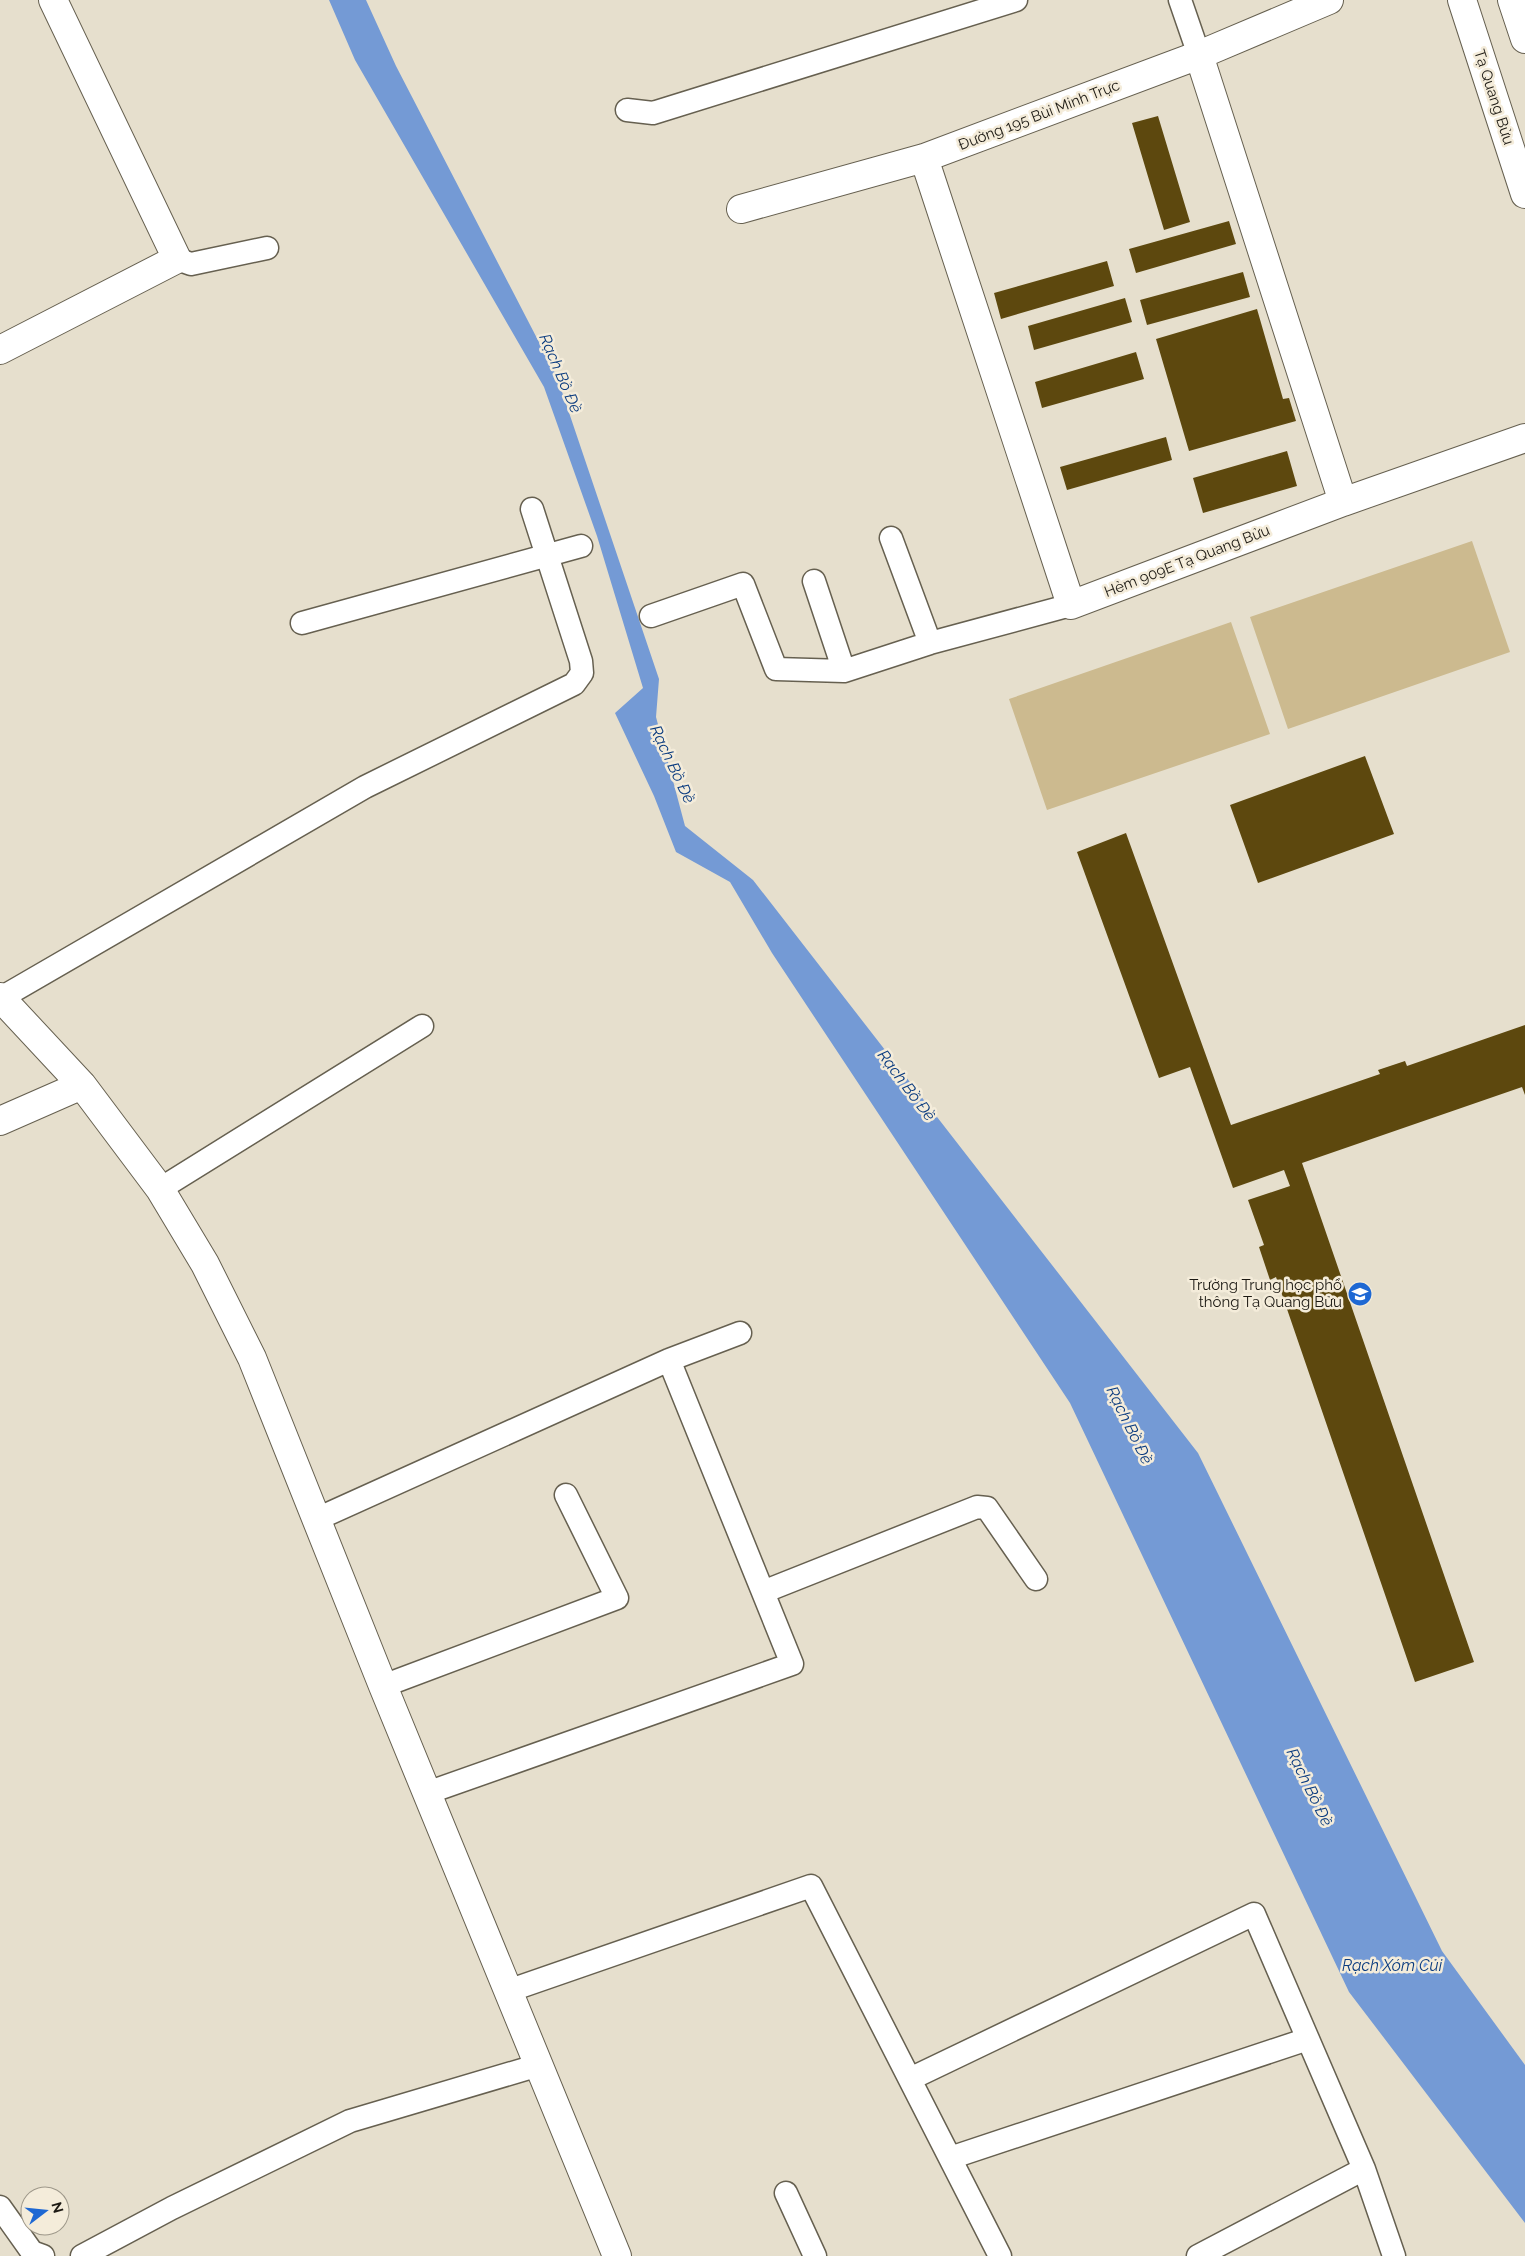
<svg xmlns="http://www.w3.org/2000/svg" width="1525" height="2256" font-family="Raleway,sans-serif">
<rect width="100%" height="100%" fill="#e6dfcd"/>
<path fill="#ccba8f" d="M1472,541l38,111 -222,77 -38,-112z
M1231,622l39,112 -223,76 -38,-111z"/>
<path fill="#749ad5" d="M329,0h37l30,66 161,311 102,302 -3,38 29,109 68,54 445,573 244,498 83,114v158l-176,-231 -279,-589 -298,-450 -42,-71 -54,-30 -22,-56 -39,-83 28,-25 -46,-152 -53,-149 -189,-327z"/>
<path fill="#5d480e" d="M1158,116l32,106 -26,8 -32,-107z
M1229,221l7,23 -100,29 -7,-24z
M1107,261l7,25 -113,33 -7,-26z
M1243,272l7,25 -103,28 -7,-25z
M1125,298l7,24 -98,28 -6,-24z
M1257,309l26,90 6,-1 7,23 -107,30 -33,-112z
M1136,352l8,27 -102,29 -7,-26z
M1166,437l6,23 -105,30 -7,-23z
M1287,451l10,35 -94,27 -10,-35z
M1365,756l29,78 -136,49 -28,-78z
M1126,833l105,292 149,-51 -2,-4 27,-9 2,5 118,-41v70l-3,-8 -220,76 172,499 -59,20 -139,-405 -6,3 -11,-33 5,-2 -16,-45 42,-14 -6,-16 -51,18 -43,-121 -31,11 -82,-226z"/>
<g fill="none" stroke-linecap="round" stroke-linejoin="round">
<defs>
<path id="lane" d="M1180,0l19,55
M627,110l26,3 363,-113
M177,259l14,5 76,-16
M891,538l39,105
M814,581l30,90
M651,616l92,-32 33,85 68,2 86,-28 141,-38
M302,623l279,-77
M1,998l364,-211 209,-103 8,-11 -1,-12 -49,-152
M160,1189l262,-163
M317,1519l352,-159
M763,1592l214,-85 10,1 49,71
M383,1686l234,-88 -51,-103
M427,1793l365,-129 -123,-304 71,-27
M508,1991l303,-105 189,370
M910,2079l344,-165 110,255 30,87
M950,2158l358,-119
M786,2193l29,63
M0,2207l32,45 11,4
M82,2256l90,-48 178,-87 189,-56
M1198,2256l166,-87"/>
<path id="street" d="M1199,55l144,447
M924,158l147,447 272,-103 182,-64
M741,209l183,-51 275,-103 130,-55
M0,350l177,-91 -124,-259
M0,997l82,88 78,104 45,75 47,94 131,328 234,570
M0,1121l82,-36"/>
<path id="secondary" d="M1462,0l63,194
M1512,0l13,39"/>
</defs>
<use href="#lane" stroke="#666050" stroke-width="25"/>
<use href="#street" stroke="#666050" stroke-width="30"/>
<use href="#secondary" stroke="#666050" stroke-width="30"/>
<use href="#lane" stroke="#fff" stroke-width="22"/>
<use href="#street" stroke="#fff" stroke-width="28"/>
<use href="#secondary" stroke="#fff" stroke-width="28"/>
</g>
<defs>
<symbol id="school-disc" viewBox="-11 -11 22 22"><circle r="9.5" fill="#1e68d3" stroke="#f4ecda"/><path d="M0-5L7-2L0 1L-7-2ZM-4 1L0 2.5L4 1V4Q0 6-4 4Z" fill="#fff"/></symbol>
</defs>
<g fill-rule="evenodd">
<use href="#school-disc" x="1346" y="1280" width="28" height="28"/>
</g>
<g text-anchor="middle" stroke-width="5" stroke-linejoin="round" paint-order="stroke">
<g font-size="15" fill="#1c1913" stroke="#f4ecda">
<text transform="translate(1494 97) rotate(72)" y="5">Tạ Quang Bửu</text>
<text transform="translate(1039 115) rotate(-21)" y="5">Đường 195 Bùi Minh Trực</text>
<text transform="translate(1187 561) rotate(-21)" y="5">Hẻm 909E Tạ Quang Bửu</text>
</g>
<g font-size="15" fill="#1c1913" stroke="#f4ecda" text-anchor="end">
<text x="1342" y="1290">Trường Trung học phổ<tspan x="1342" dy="17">thông Tạ Quang Bửu</tspan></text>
</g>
<g font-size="16" font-style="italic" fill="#0a3b7f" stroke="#f4ecda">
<text transform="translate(561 373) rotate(67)" y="6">Rạch Bồ Đề</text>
<text transform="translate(673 764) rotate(65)" y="6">Rạch Bồ Đề</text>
<text transform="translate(907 1085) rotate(53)" y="6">Rạch Bồ Đề</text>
<text transform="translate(1130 1425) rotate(64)" y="6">Rạch Bồ Đề</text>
<text transform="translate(1310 1787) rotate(64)" y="6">Rạch Bồ Đề</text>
<text x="1392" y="1971">Rạch Xóm Củi</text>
</g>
</g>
<g transform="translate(45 2211) rotate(74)"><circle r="24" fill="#f4ecda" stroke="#9e988a"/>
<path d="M0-4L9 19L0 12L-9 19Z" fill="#1e68d3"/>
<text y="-8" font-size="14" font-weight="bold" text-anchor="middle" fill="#1c1913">N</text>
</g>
</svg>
